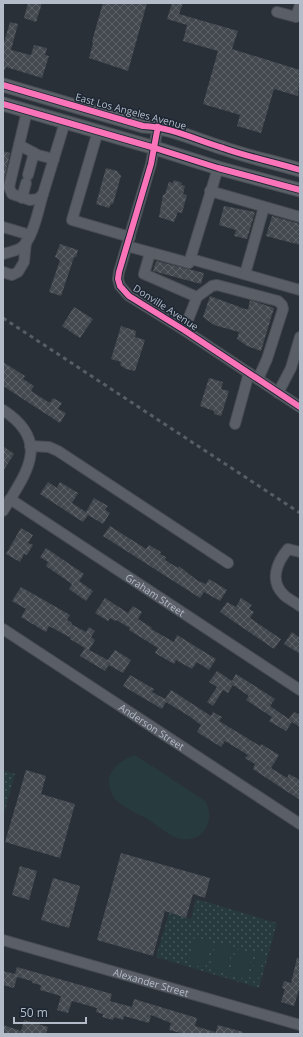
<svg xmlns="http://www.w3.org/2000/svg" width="303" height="1037" font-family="'Open Sans',sans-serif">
<defs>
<pattern id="green-dots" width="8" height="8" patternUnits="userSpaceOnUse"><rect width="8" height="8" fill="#273a3e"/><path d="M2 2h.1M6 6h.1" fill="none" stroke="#445559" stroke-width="1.8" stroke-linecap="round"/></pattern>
<pattern id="building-cross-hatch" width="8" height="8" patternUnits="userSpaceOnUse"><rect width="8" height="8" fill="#444950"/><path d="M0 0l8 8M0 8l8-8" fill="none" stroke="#5d6168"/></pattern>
</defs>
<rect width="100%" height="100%" fill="#2a3038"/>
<path fill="url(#green-dots)" d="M3,770l12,4 -12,43z
M196,899l81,24 -18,65 -103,-31 13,-44 22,6z"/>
<path fill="#273a3e" d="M135,755l70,46c11,19 -1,42 -24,38 -11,-2 -23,-13 -32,-19 -10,-6 -25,-12 -34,-21 -3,-3 -4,-7 -5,-11 -5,-17 11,-28 25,-33z
M195,937l17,5 -7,26 -17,-5z
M216,943l17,4 -7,26 -17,-4z
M236,949l17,5 -7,25 -17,-4z
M257,952l7,2 -7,28 -7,-2z"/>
<path fill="url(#building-cross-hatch)" d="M28,3h14l-6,19 -12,-4z
M103,3h44l-19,68 -39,-13 4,-15 -1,-2z
M172,3h11l-4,11 59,17 -6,18 68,21 -2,26 -24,-7 -13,44 -24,-7 3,-11 -37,-11 15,-53 -35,-10 4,-16 -20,-6z
M10,22l8,2 -7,26 20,5 3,-10 13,3 -2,7 4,1 -7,22 -36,-11 -1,3 -2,-1v-23z
M3,151l7,2 -6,28h-1z
M106,168l11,3 4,5 -8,28h-2l-2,4 -13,-4z
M174,180l8,3 -1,2 4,1 -2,8 4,1 -5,18 -4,-1 -4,10 -15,-5 4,-22 2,-1 4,-12 4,1z
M224,206l31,6 -8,27 -13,-3 2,-6 -17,-5z
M272,216l28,8v21l-34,-9z
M60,244l18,6 -2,7h-2l-13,39 -12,-4 11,-32 -5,-3z
M156,261l48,12 -3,11 -48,-13z
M210,296l35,13h3l2,-9 24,8 -13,43 -14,-5 -10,-7 2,-7 -25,-7 -11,-8z
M74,307l19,12 -13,19 -18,-12z
M121,326l15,5 -1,6 10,3 -10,31 -9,-2 -6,-4 1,-3 -10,-3z
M3,362l22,14 -2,3 11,7 -3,5 19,12 3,-5 9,5 -4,6 8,4 -6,10 -57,-37z
M209,378l14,4 -2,7 8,2 -8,25 -7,-2v-3l-14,-5z
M3,446l11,8 -11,17z
M48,482l9,6 3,-6 18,11 -6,10 14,9 8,-14 14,8 -3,4 5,3 -7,11 -15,-9 -5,7 -43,-28z
M110,526l36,23 3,-4 12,7 -1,2 6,3 -1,3 13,8 1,-2 19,15 8,3 3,-5 18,11 -7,11 -16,-9 -4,6 -97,-62z
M21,528l12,7 -5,8 5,2 -6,10 -3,-1 -4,8 -14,-8z
M46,548l38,26 -5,7 14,10 -7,10 -17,-12 3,-5 -26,-18 2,-4 -8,-5z
M21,587l49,28 -3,5 5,3 -1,1 15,8 3,-5 6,4 -4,6 4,3 -6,10 19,10 7,-10 16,10 -8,13 -14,-8 -4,6 -25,-15 5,-8 -15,-9 1,-1 -22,-12 -3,6 -25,-15 5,-8 -14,-8z
M105,598l23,15 5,-7 9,6 -4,7 14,9 -1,1 23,13 3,-7 39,24 -7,11 -12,-8 -5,7 -16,-9 -2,4 -19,-11 3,-5 -29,-18 1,-2 -14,-8 -1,1 -5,-3 -2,3 -13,-8z
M241,598l11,7 -3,4 5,3 -4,6 31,21 -7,10 -54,-37 7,-10 9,5z
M292,632l8,6v16l-16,-10z
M217,671l15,10 4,-7 39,25 -5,7 19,13 5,-7 6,3v12l-8,-5 -6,9 -17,-10 3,-4 -26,-17 3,-4 -16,-11 -5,8 -5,-3 -10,16 -6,-4 10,-15 -8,-5z
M130,675l24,14 -2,3 13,7 6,-9 40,26 2,-4 9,5 -3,4 41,25 1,-2 18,11 -8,13 16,10 2,-4 11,6v20l-47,-31 2,-5 -10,-6 3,-3 -23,-14 -4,6 -24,-15 4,-7 -12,-9 -23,-14 -4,7 -39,-23z
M26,770l20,6 -5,18 34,10 -15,54 -55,-16z
M121,853l89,25 -5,20 -12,-4 -7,24 -21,-7 -12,45 -56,-16z
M20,866l17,5 -8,29 -17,-5z
M53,878l27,8 -11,42 -28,-8z
M297,958l3,1v27l-6,20 -13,-4 4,-13 -3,-1 2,-7 7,2z
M17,967l95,27 -2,7 22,6 2,-8 63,19 -2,8 20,6 -1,2h-29l-16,-4 2,-7 -20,-8 -2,8 -25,-7 -1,4 -9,-3 -1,3 -11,-3 1,-3 -7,-2 1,-4 -25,-7 -4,12 -11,-3 4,-14 -21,-6 1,-5 -9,-2v-2l-15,-4 -3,11 -11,-3v-14l12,3z
M24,1020l24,7 -2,7h-43v-9l18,6z
M218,1025l25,7v2h-28z"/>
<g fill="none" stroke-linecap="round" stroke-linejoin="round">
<defs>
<g id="minor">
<path d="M277,12l19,5 4,-12"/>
<path d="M27,111l-18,76 3,7 18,6 8,-1 5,-5 22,-72"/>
<path d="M158,126l-7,38 -32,108 -1,7 2,7 9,10 55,34 116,77"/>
<path d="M98,131l-26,89 58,17"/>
<path d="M19,145l19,10 16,4"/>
<path d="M28,175l6,-22"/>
<path d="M210,191l90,26"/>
<path d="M22,198l4,-15"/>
<path d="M3,227l27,8"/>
<path d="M127,246l62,17 29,-95"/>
<path d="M150,253l-6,21 53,23 -13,33"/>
<path d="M3,254c6,-2 13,-3 18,-6 12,-8 18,-41 22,-54"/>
<path d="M191,259l109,31"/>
<path d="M3,272l9,3 6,-3 6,-10 2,-20"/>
<path d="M245,274l19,-67"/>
<path d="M197,297l15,-11 5,-1 61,16 4,4 1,4 -16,50 -9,20"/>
<path d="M278,393l13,-25 9,-31"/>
<path d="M3,410c49,32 23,63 0,101"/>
<path d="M235,424l14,-51"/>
<path d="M30,446l19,1 9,4 170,112"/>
<path id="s1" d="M10,499l290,191"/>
<path d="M300,552l-12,-3c-11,13 -19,32 -4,46 4,4 11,7 16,11"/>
<path id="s2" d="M3,629l297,195"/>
<path id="s3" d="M3,940l297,85"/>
</g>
<path id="major" d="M3,85l140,41c28,1 53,14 80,22 25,9 51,14 77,22
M3,104l152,44 63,20 82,22"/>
</defs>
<use href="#minor" stroke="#484c53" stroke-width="12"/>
<use href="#major" stroke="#484c55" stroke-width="15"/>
<use href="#minor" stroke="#5a5e66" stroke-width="10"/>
<use href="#major" stroke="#5c6168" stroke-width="13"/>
<path stroke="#595d64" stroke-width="3" stroke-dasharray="4 4" stroke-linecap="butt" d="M3,318l297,195"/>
<defs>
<path id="cycleway" d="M3,85l140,41c28,1 53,14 80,22 25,9 51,14 77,22
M3,104l152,44 63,20 82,22
M158,126l-7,38 -32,108 -1,7 2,7 9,10 55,34 116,77"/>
</defs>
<use href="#cycleway" stroke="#1d2633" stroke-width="8"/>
<use href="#cycleway" stroke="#fb73b8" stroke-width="6"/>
</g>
<g text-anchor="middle" stroke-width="3" stroke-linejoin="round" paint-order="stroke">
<g font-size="10" fill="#b4bcc9" stroke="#1d2633">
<text transform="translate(131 111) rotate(15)" y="4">East Los Angeles Avenue</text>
<text transform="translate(166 307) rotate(33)" y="4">Donville Avenue</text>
<text dy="4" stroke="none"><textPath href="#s1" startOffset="174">Graham Street</textPath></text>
<text dy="4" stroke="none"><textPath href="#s2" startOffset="178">Anderson Street</textPath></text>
<text dy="4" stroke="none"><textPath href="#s3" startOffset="154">Alexander Street</textPath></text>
</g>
</g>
<rect width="303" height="1037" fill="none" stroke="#b4bcc9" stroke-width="8"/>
<path d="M14 1017v6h72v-6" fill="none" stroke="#b4bcc9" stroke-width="2"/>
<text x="20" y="1017" font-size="12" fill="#b4bcc9" stroke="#1d2633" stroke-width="3" paint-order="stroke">50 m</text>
</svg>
